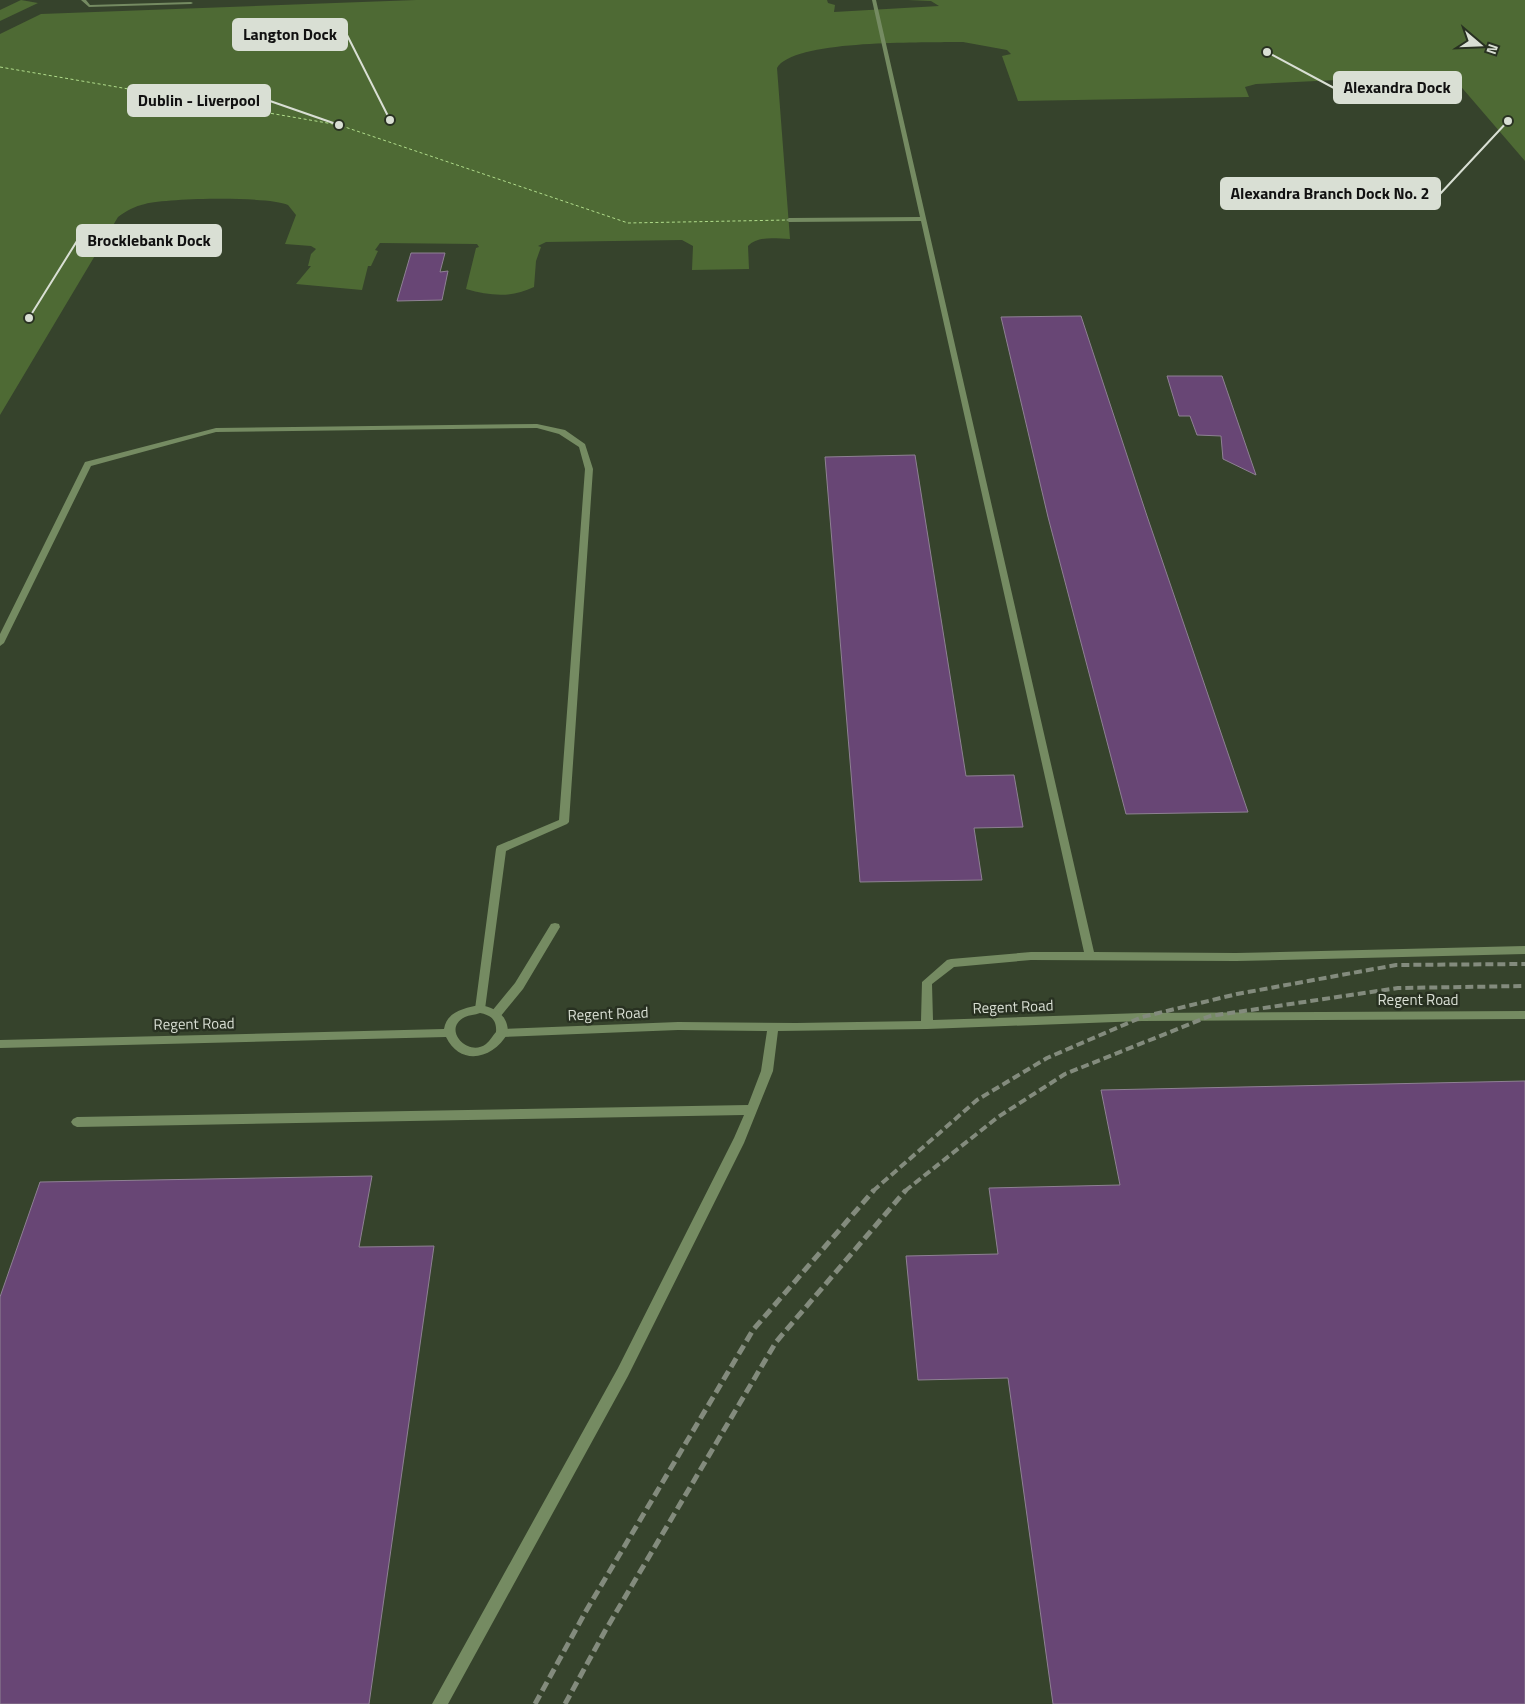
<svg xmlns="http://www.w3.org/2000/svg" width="1525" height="1704" font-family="'Titillium Web',sans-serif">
<rect width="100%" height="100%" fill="#323b2a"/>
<path fill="#36432c" d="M0,0h1525v1704h-1525z"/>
<path fill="#4e6a34" d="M21,0l17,3 -38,18v-11z
M416,0h411l1,3 7,2 -1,7 105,-6 -8,-5 -23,-1h617v161l-68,-79 -17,-7 -184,9 -11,3 4,10 -231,4 -16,-45 9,-2 -4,-4 -44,-8h-15c-33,1 -155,-2 -171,26l13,171c-13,0 -32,-4 -42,7l1,23 -57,1 1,-24 -11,-6 -136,2 -8,4 3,1 -5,14 -2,26c-23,11 -43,9 -68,2l10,-41 3,-1 -2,-3 -97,-1 -5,7 3,1 -7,15h-3l-6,24 -66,-6 15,-18h-3l3,-12 5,-5 -5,-3 -26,-2 11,-29 -8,-10c-20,-9 -119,-7 -143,-1 -10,2 -19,7 -27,13l-118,198v-381l41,-20z"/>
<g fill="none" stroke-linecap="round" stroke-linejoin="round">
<path stroke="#b0dc8b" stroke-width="1" stroke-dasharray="3 2.5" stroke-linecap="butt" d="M0,67l339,58 289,98 160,-3"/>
</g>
<path fill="#684675" stroke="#8e8193" d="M411,253h34l-5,19 8,-1 -6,29 -45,1z
M1081,316l66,200 101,296 -122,2 -78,-297 -47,-200z
M1167,376h55l34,99 -33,-16 -2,-23 -24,-1 -7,-19h-11z
M915,455l51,321 48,-1 9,52 -49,1 8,52 -122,2 -35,-425z
M1525,1081v623h-472l-45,-326 -90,2 -12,-124 92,-2 -9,-66 131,-3 -19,-95z
M372,1176l-13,71 75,-1 -65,458h-369v-407l40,-115z"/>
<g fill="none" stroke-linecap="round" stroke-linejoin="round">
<path fill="#758b62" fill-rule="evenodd" d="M81,0h5l4,5 101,-3 2,1 -2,1 -102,3z
M872,0h4l218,952 142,1 289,-7v8l-289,7 -205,-1 -77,7 -22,17 1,36 209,-7 383,-2v8l-383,2 -215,8 -149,2 -5,40 -29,72 -116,233 -180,328h-16l186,-336 116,-230 10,-23 -667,12 -4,-2 -2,-3 2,-3 4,-2 671,-12 13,-34 6,-40 -89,-1 -176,7 -4,-1 -2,-3 2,-3 4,-1 176,-7 118,1 125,-2 1,-39 25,-22 4,-1 80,-7h53l-163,-731 -132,1 -3,-2 3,-2 131,-1z
M537,424l28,6 20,14 8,25 -24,353 -2,2 -61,27 -21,158 -1,3 -4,1 -4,-1 -1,-3 21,-160 1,-3 62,-26 26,-351 -6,-22 -20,-13 -22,-6 -321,4 -125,34 -87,177 -4,3v-12l85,-172 131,-34z
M555,923l4,1 1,3 -37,62 -23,28 -4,1 -4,-1 -1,-3 1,-3 23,-28 36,-59z"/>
<path fill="#758b62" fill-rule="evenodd" d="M480,1005c16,3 28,10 28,28 -15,26 -47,34 -62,4l-446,11v-8l444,-11c3,-18 21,-21 36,-24zM480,1013c11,2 17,7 16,19 -3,3 -6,9 -10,12 -18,14 -45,-15 -21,-27 4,-2 10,-2 15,-4z"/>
<path stroke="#838b7d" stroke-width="4" stroke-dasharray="8 4" stroke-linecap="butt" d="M873,1191l104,-91 70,-42 95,-41 95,-23 159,-29 129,-1
M905,1191l93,-74 67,-43 145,-58 188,-28 127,-2"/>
<path stroke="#838b7d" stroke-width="5" stroke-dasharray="10 5" stroke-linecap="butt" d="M535,1704l51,-93 167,-281 121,-140
M565,1704l40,-73 171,-289 130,-152"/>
</g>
<g text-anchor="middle" stroke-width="5" stroke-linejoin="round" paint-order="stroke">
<g font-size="15" fill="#d9dfd4" stroke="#283121">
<text x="1418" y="1005">Regent Road</text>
<text transform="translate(1013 1007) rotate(-2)" y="5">Regent Road</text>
<text transform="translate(608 1014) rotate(-2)" y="5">Regent Road</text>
<text transform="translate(194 1024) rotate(-1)" y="5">Regent Road</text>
</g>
</g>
<path fill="none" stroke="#d9dfd4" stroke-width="2" d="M390 120L347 35M1267 52L1334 88M339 125L270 101M1508 121L1440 194M29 318L77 241"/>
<g fill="#d9dfd4" stroke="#283121" stroke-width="2">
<circle cx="390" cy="120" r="5"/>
<circle cx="1267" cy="52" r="5"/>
<circle cx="339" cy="125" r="5"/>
<circle cx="1508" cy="121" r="5"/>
<circle cx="29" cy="318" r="5"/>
</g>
<g fill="#d9dfd4" stroke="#d9dfd4" stroke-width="2">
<rect x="233" y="19" width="114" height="31" rx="5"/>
<rect x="1334" y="72" width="127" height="31" rx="5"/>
<rect x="128" y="85" width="142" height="31" rx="5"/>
<rect x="1221" y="178" width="219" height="31" rx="5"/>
<rect x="77" y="225" width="144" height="31" rx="5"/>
</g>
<g font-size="16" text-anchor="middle" font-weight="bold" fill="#111">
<text x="290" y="40">Langton Dock</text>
<text x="1397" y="93">Alexandra Dock</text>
<text x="199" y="106">Dublin - Liverpool</text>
<text x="1330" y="199">Alexandra Branch Dock No. 2</text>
<text x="149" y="246">Brocklebank Dock</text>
</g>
<g transform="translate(1480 45) rotate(109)" stroke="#283121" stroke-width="4" paint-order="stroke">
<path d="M0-4L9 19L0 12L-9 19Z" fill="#d9dfd4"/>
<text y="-8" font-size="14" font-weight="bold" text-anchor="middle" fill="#d9dfd4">N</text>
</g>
</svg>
